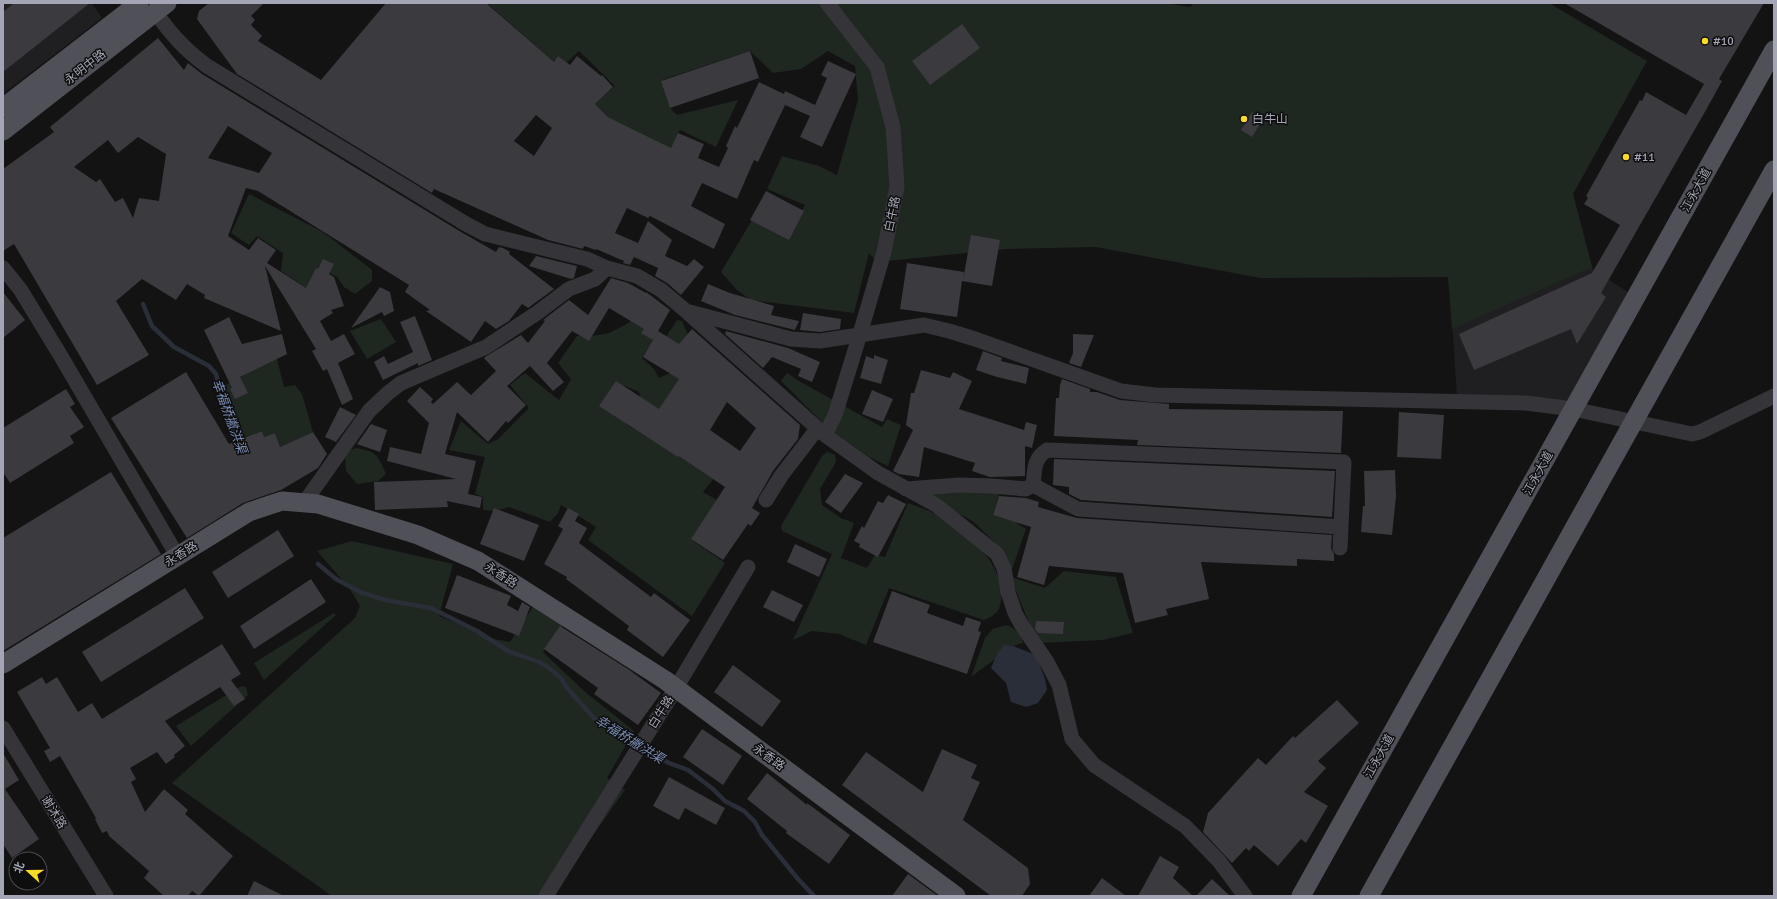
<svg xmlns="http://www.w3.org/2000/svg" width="1777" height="899" font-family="Signika,'Noto Sans SC',sans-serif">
<rect width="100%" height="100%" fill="#131314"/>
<path fill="#1f1f21" d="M3,3h89l10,15 -99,76z
M1573,194l20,76 43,27 -58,104 -121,-4 -8,-120z"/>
<path fill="#1f2721" d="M487,3h678l25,4 4,-4h355l98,58 -74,133 19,73 -140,62 -4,-52 -188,1 -164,-31 -90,2 -129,13 -8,-9 -15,60 -103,-13 -14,-10 -16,-18 31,-52 36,16 17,-31 -38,-16 15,-33 37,10 18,9 21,-75 -3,-34 -27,-15 -27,18 -28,4 -23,-22 -88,29 8,28 7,7 61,-15 -22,47 -36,-17 -9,18 -63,-31 -13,-13 20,-18 -36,-35 -13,12 -7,-6 -5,5z
M249,194l74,38 49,38v11l-17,13 -11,-7 -7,-10 -18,-9 -10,22 -28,-19 2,-18 -26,-17 -8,9 -18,-12z
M381,319l15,23 -29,17 -17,-28z
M632,320l23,16 -13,22 12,11 5,9 16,-7 -9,-34 11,-17 5,1 15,34 -41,62 -14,-12 -3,-13 -14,-6 -12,19 1,8 15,13 86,51 -12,15 14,8 -25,40 33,23 -33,53 -104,-76 8,-13 -35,-22 -3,8 -8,9 -41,-15 -14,4 -12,-1v-13l-8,-3 10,-37 -36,-7 12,-29 27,23 10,-5 31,-31 -19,-23 15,-12 34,27 12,-21 -13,-16 19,-27c24,0 34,-1 55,-16z
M275,351l9,36 11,-2 7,9 11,38 -33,15 -5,-14 -11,4 -2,-6 -21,8 -18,-53 38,-20z
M787,373l12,8 83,46 5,-8 14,6 -13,41 -19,-9 -41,-29 -47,-47z
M356,448c20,3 22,7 30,26l-8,7 -21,3 -11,-13 -1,-15 5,-6z
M827,452l8,3 1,7 -16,27 2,16 19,13 13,5 -13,35 26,10 8,-13 10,2 23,-54c11,4 22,8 32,13 23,12 54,40 60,67 1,3 1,8 1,12 1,13 -4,21 -17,25l-95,-32 -23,57 -27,-11 -27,-3 -19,9 39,-86 -50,-23 -1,-5 41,-70z
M1000,490l-7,25 22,7 11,7 -15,43 3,6 31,10 19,-17 52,6 17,56 -30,7 -66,3 -32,-80 -9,-19 -22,-22 -52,-29z
M352,541l101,23 -14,52 55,23 16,3 28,-43 31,19 -26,34 41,39 50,40 -27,47 18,12 -75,106h-218l-160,-113 183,-165 5,-12 -10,-17 -33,-38z
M334,613l2,2 -72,65 -10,-17z
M1006,625c10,4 15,8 17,18l-10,3 -9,-2 -7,10 -2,5 -24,18 14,-39 8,-9z
M241,686l5,1 2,8 -57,51 -15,-20z"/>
<path fill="#292e38" d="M1004,644l9,2 23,9 9,24 2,11 -9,13 -12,4 -15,-5 -5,-19 -15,-15 6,-14z"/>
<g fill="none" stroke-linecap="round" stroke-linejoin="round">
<path stroke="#292e38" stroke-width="4.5" d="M143,304l9,22 22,21 35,19 7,8 5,20 5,11 3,14 11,26
M318,564l18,15 24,13 25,8 46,8 46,23 31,20 31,11 7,4 14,11 7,11 27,30 34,23 41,22 19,7 25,19 12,12 19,10 11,11 7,13 36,44 16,17"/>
</g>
<path fill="#3a3a3f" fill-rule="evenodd" d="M14,3h76l-87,69v-60z
M209,3h55l-13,13 4,4 -4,5 11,11 -4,5 63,39 65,-77h100l68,59 4,-6 12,9 7,-9 24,20 1,-1 11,12 -18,17 13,13 63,31 7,-15 26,11 -6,14 21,9 9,-19 -2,-2 9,-20 2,2 22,-46 25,12 1,-3 30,14 12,-27 -6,-3 7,-14 28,13 -34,73 -22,-10 10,-21 -25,-11 -27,57 -4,-2 -17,39 -35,-16 -11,23 34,18 -11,25 -64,-33 -2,2 -21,-10 -12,25 23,10 10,-22 24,19 -7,16 22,10 7,-7 10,8 -23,28 -14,-12 -12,-7 3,-8 -24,-11 -4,8 -7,-2 1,-2 -28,-12v1l-12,-4 -1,3 -35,-9 -114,-51 -2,4 -195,-119 -40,-55 2,-8zM536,115l16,13 -18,28 -20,-15z
M1564,3h200l-45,76 3,2 -16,29 -105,183 5,4 -29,47 -6,-15 -97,41 -15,-36 133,-61 28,-48 -36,-21 4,-6 -2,-2 54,-96 2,1 4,-9 40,23 18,-31z
M962,24l18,24 -50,37 -18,-24z
M158,38l26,32 4,-7 14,11 259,158 35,20 3,-5 4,1 7,4 -1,2 45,35 -26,19 -6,-4 -13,17 -13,8 -11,-8 -14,21 -45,-31 4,-1 -25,-18 4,-7 -151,-94 -12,-3 -18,48 21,14 9,-12 18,12 -9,13 39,25 10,-20 2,1 5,-10 11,5 -5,10 5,3 10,29 -13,4 2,3 -13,8 11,20 13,-7 11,20 -17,9 15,36 -11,6 -15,-36 -4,2 -11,-20 4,-2 -51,-83 16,65 -77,-33 1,-3 -18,-11 -11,16 -34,-21 -26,22 33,54 -52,30 -83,-141 -11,7v-82l51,-37 -4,-5zM228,126l44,27 -13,20 -51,-15zM138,137l28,17 -7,47 -20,-3 -6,20 -10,-20 -8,4 -15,-23 -4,3 -22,-15 34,-27 10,13z
M750,51l9,27 -89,30 -9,-27z
M1252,112l11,7 -11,18 -11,-7z
M766,191l38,20 -15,29 -39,-20z
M971,235l29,5 -8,46 -30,-5 -5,36 -57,-8 7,-46 57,9 -1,8z
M536,256l41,10 -3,12 -3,1 -42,-13z
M611,278l17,5 18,10v-1l24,18 -17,30 -12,-7 3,-4 -35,-21 -20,33 -17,-10 -25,32 17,19 -11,9 -23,-25 -23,20 19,19 -18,18 -2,-2 -18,21 -31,-30 -12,42 31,7 -8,33 14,3 -2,11 -33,-7 1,6 -73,3 -1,-28 82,-3 -69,-18 3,-14 31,7 8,-31 -22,-22 13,-14 13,12 -2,3 2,2 24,-22 14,13 25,-24 -12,-13 1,-1 36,-22 7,8 17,-22 -2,-1 26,-20 19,15z
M708,284l22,9 44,13 -3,9 28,6 -4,9 -60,-15 -34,-14z
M380,287l10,5 4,19 -10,5 -2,-4 -31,16z
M3,292l22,28 -22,18z
M803,313l38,6 -1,10 -20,3 -20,-2z
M415,316l17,44 -14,6v-3l-35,17 -9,-18 10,-6 4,8 25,-12 -13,-30z
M229,317l13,27 40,-10 5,20 -47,23 8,16 -13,6 -5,-10 2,-1 -28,-58z
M692,329l108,96 -2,14 -25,32 -21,37 8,5 -9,13 -3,-2 -25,36 -32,-21 34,-52 -46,-31 -1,1 -79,-51 17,-25 43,28 20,-30 -36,-22 15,-26 21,13zM727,402l29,26 -16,23 -30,-21z
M726,331l62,17 32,14 -8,20 -14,-6 3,-7 -29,-12 -9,11 -38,-34z
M1073,334l21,1 -13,32 -12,-4 4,-10z
M983,351l19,7 -1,3 28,7 -3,16 -29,-7 -21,-7z
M874,355l14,5 -7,24 -21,-6 6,-22 8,3z
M921,370l29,8 3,-6 19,9 -13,28 65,21 2,-8 11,3 -5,23 -7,-2v30l-35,1 -18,-6 3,-8 -51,-16 -5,30 -20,-3 -6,-3 20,-41 -7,-5 5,-32h3z
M186,372l43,72 33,-13 2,6 11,-4 5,14 33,-15 14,22 -9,14 -37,22 -38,13 -56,35 -76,-120z
M1062,379l28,10v3h7l23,8 49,4v5l174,2 -2,42 -204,-8 1,-5 -84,-4 2,-38h3l1,-13z
M66,389l9,15 -5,3 14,20 -14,9 4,7 -64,40 -7,-11v-44z
M872,390l21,9 -10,23 -21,-8z
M340,407l16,8 -20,27 -11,-5z
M1399,412l45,3 -3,44 -44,-2z
M371,424l16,6 -7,22 -23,-8z
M1054,459l281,12 -3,46 -251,-17 -12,-6v-7l-16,-2z
M1395,470l1,26 -4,39 -31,-3 2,-26h2l-1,-35z
M111,472l50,82 -158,97v-113z
M845,474l18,9 -22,30 -16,-11z
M888,495l18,9 -28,53 -19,-10 1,-3 -6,-3 8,-15 2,2 14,-27 5,2z
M999,496l27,2 13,4 -1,5 39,11 255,17 -1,13 3,6v7l-37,-2v7l-96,-4 8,37 -43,10 2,6 -33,8 -12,-50 -74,-7 -5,19 -27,-8 14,-50 -38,-12z
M494,508l45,17 -15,36 -44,-17z
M568,508l11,6 -4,7 12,7 -8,15 72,54 3,-4 36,27 -27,37 -36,-27 2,-4 -63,-47 1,-2 -23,-13 19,-35 -5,-3z
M278,530l16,26 -66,42 -16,-26z
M795,544l32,15 -8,18 -32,-15z
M457,575l54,21 -4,9 11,6 4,-9 8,5 -11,29 -74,-28z
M311,579l15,23 -72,47 -14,-23z
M185,588l19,30 -103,64 -19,-30z
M772,590l31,15 -9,17 -31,-15z
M892,591l38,14 -3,8 36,13 3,-9 15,5 -3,9 3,1 -14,42 -94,-32z
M1036,621l28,1 -1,12 -25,-1 -3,-4z
M560,626l68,43 33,24 -23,32 -44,-31 4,-6 -54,-39z
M222,644l19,30 -10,6 14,19 -11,7 -14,-19 -55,34 20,25 -11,9 1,2 -9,7 -9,-12 -27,16 6,11 -5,3 14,30 19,-23 24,21 -3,4 48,42 -34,40 -7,-5 -4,5h-24l-20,-18 5,-7 -40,-35 -2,-5 -5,2 -7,-14 1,-1 -36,-62 -10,6 -6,-11 6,-3 -33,-56 25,-15 4,7 11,-7 21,35 14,-9 10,16z
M733,665l48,36 -19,26 -48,-35z
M1337,700l22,23 -41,38 8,7 -22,24 24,14 -22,37 -5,-4 -23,27 -24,-21 -5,6 -3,-3 -14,15 -29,-31 5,-19 50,-55 8,7 27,-29 2,2z
M702,729l40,27 -19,29 -40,-28z
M942,749l35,16 -6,13 9,4 -17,38 65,48 2,16 -8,12h-31l-149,-111 24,-33 57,40z
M3,753l16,27 -14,9 34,50 -27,19 -9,-14z
M767,773l40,32v-2l43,32 -21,29 -43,-31 1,-2 -40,-32z
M669,777l56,31 -9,17 -31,-17 -6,12 -26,-14z
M1160,856l19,11 -6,11 20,18h-55z
M908,874l30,22h-46z
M1102,878l24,18h-37z
M1212,879l18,17h-34z
M254,881l30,15h-37z"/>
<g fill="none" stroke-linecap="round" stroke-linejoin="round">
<path stroke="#343439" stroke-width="15" d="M155,12c17,23 29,37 52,54l259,158 19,10 102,25 20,9 30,8 24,14 25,21 105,28 29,2 104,-16 25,6 26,8 146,52 34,4 371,8 47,6 119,25 8,-2 74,-36
M3,268l17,21 42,69 116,199
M688,313l137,122 53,38 58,32 61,49 7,14 4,24 7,21 6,11 26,38 12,23 13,54 22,26 91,61 34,35 26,35
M825,435l10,-20 25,-81 24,-82 13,-65 -4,-60 -16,-60 -50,-64
M1033,485l45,24 263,18
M906,489l53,-4 33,1 34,3 7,-4c2,-15 0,-26 14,-35l297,12 -4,86
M766,500l15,-24 36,-47
M304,503l65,-92 19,-18 13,-10 85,-36 51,-34 32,-24 26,-10 12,-11
M3,728l103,168
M546,896l130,-208 72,-121"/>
<path stroke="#505059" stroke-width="19" d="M3,108l136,-105
M3,131l164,-128
M3,664l246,-152 33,-11 36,3 100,31 60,26 187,119 291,216
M1301,896l473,-846
M1369,896l405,-726"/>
</g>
<g fill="#f6db29" stroke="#0e0e0f" stroke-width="1.5">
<circle cx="1705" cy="41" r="4"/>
<circle cx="1244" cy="119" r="4"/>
<circle cx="1626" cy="157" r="4"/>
</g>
<g text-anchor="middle" stroke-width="3" stroke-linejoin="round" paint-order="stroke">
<g font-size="12" fill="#a4a6b5" stroke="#0e0e0f" text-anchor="start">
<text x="1713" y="45">#10</text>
<text x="1252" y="123">白牛山</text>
<text x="1634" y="161">#11</text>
</g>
<g font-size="12" fill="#a4a6b5" stroke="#0e0e0f">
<text transform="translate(85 67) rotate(-38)" y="4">永明中路</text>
<text transform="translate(1696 190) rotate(-61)" y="4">江永大道</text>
<text transform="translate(892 214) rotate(-78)" y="4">白牛路</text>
<text transform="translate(1538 473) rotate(-61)" y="4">江永大道</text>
<text transform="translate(181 554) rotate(-32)" y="4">永香路</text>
<text transform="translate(501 575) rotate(33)" y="4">永香路</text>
<text transform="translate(661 712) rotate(-58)" y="4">白牛路</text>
<text transform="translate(1379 756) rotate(-61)" y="4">江永大道</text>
<text transform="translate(769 757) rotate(36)" y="4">永香路</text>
<text transform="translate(54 812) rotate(59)" y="4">谢沐路</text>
</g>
<g font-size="13" font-style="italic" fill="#798cb2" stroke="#0e0e0f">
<text transform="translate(230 416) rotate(70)" y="5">幸福桥撇洪渠</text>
<text transform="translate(630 739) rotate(32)" y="5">幸福桥撇洪渠</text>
</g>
</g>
<rect width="1777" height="899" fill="none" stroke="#a4a6b5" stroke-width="8"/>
<g transform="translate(28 871) rotate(291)"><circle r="19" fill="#0e0e0f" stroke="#4a4b51"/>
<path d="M0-3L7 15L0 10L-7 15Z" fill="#f6db29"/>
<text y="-6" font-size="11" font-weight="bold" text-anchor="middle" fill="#a4a6b5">北</text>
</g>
</svg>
